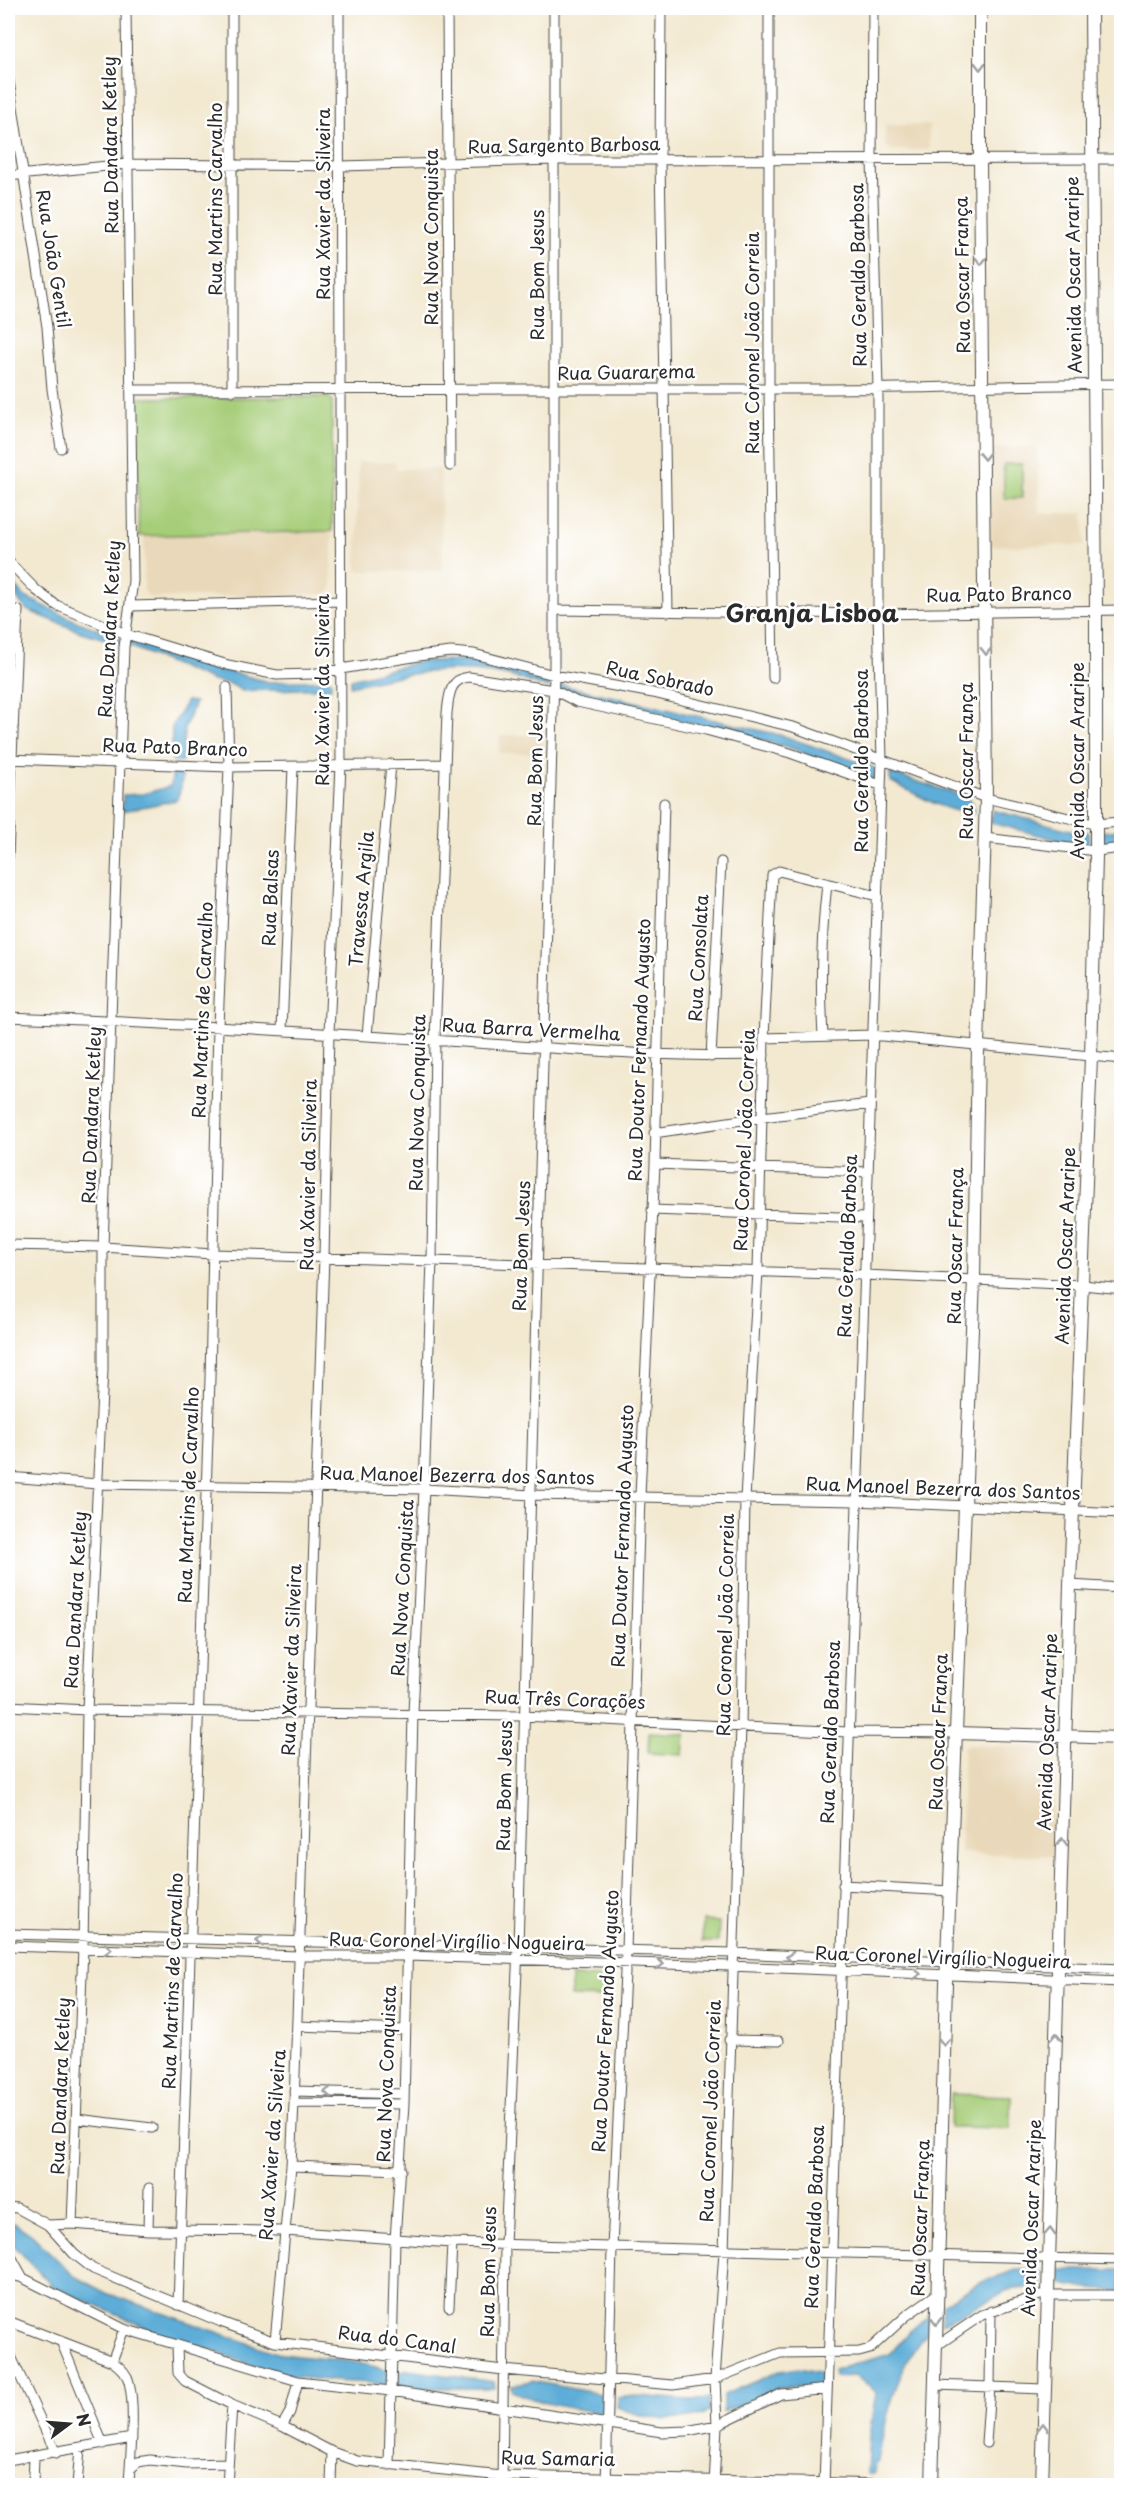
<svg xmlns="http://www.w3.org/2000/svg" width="1129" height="2493" font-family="'Playpen Sans',sans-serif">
<rect width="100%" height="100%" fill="#fff"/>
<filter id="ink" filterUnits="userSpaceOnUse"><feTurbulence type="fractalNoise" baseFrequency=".0167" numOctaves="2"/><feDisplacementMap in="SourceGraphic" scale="12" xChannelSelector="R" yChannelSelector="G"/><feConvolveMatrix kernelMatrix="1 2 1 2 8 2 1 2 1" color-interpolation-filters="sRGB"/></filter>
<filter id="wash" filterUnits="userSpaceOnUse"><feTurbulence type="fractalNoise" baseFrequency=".008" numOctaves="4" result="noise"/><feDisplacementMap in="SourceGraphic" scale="24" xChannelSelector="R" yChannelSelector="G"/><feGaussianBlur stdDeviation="1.35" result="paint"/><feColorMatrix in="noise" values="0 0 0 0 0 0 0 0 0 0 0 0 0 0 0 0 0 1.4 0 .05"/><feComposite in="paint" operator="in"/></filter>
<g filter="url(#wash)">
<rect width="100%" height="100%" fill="#f3e9d1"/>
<path fill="#e9d9ba" d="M885,125h44v25h-37l-7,-4z
M1038,447l1,66h45l1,32 -94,1 -2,-98z
M358,462h38v7h45l1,102h-85z
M332,531v58l-7,5 -175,4 -6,-7v-56z
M500,735h43l-1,18h-43z
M964,1745l92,3 -4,108 -92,-3z"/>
<path fill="#a6cd78" stroke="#687c52" stroke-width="1.5" d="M328,397l4,3v131l-193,5 -4,-134 4,-4z
M1004,464h18v34h-18z
M649,1732l36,2 -2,21 -35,-2z
M703,1921l16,1 -1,20h-16z
M571,1977l40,1v20l-40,-1z
M951,2094l60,2v32l-61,-1z"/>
<path fill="#5dadd8" stroke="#446c82" stroke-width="1.5" d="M8,577l17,20 53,25 42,15v6l-39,-11 -54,-22 -19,-22z
M128,639l91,30 50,13 62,-2v8l-89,3 -11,-7 -18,-3 -86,-36z
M466,660l52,8 19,11 12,3v6c-11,-3 -21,-7 -31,-10 -57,-15 -112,-5 -168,8l1,-7 71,-18z
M557,684l227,52 91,32v13l-84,-33 -234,-57z
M187,701l8,1 -11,27 -2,33 -10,-1v-35z
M173,769h10l-2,18 -4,13 -55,11 1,-16 20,-1 28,-8z
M890,773l76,24 8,8 1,8c-29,1 -60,-20 -85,-32z
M992,810l86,22h10l1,12 -11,1 -87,-22z
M1121,830v13l-19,1 -1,-12z
M8,2222l8,2 16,11 42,41 32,17 171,60c38,7 77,4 113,19l-1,12 -55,-3 -56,-6 -73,-27 -46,-12 -21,-12 -85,-37 -45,-48z
M1016,2270h13l13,3 -1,13 -27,2 -72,35 1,-19 36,-21z
M1059,2270h62v21l-34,-2 -29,-6z
M931,2314l-1,16c-31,29 -45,89 -52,131l-3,1 -1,12h-7l2,-39 7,-42c-5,-9 -13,-10 -21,-17l-20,1 -1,-7 56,-16 20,-23z
M799,2368l24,5 -1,14 -33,-1 -13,3 -53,23v-17l57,-24z
M408,2370l86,12 1,6h-73l-24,-3v-12z
M532,2381l74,14v17c-31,-1 -66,-9 -94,-21l-1,-6z
M634,2396c25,0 49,7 75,3v13c-29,13 -64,7 -92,-5l1,-9z"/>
</g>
<g filter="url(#ink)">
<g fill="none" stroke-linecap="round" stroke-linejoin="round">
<defs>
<path id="minor" d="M232,8v383
M447,8l3,458
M661,8l-1,153 8,451
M769,8v381l4,289
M8,75l39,252 5,62 9,59
M8,176l119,-12 214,2 213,-6 568,-1
M131,390c212,-1 425,-1 637,-1 118,1 236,-4 354,-5
M8,561l28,29 20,15 70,29 102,31 49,10 34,-1 114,-19 26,-3 23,2 80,21 99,18 140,34 193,71 108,26 28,-2
M130,606l209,-5
M554,610l324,4 244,-4
M8,759l221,8 216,-3
M985,838l111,13 26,-3
M8,857l10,-247
M8,1017c142,5 284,14 425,23 110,7 221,18 331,15
M282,1030l11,-263
M367,1036l24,-272
M823,1036c-3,-52 -2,-101 4,-152
M764,1038l108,-3 250,24
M711,1057l10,-195
M654,1133l108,-16 108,-13
M655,1164l213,8
M652,1210l213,8
M8,1245l95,2 110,7 651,21 219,10 39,4
M8,1477l90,7 326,5 108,6 324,6 266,12
M1070,1585l52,3
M8,1706l79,4 436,6 325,16 108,1
M843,1885l108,6
M8,1934l724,19 390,16
M8,1946l291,10h108l324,10 391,16
M297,2026l108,4
M729,2040l50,1
M294,2091l110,3
M294,2103l110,1
M77,2119l75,9
M291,2166l110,4
M8,2207l9,1 31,17 26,29 19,15 128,53 54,20 228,28 170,15 42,-6 65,-26 79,-1 11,-3 36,-33 31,-22
M72,2224l11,-276 4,-238 16,-340v-123l21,-600 9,-66 -7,-573
M48,2225l24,-1 76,6 137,1 167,12 670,17
M148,2230l1,-42
M8,2251l15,27 101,51 174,52 93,10 271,41 25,-1 30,-6 64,-31 46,-5
M8,2274l15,4
M178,2305l32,-927 8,-352 11,-259 -2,-80
M449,2307l3,-64
M8,2321l104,40c7,5 15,12 17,21 7,28 1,74 0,104
M61,2341l42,103
M275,2342l16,-176 3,-63 30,-846 5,-224 12,-268 -2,-757
M936,2343l6,-1 40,-27 58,-20h82
M177,2346l1,27 7,8 47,24 50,21 50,26 25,9 145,15 486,10
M8,2350l48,103
M112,2361l12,-32
M935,2385l109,4
M282,2426l8,-14 8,-31
M986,2443l4,-56 1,-76
M8,2460l124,-22
M389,2465l6,-225 9,-136 9,-391 11,-224 8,-229 3,-220 12,-327c2,-17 2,-34 22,-36l85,13 23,12 129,28 84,23 90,32
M130,2469l8,-7 12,-2 37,4 41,-1
M33,2486l1,-29
M77,2486l3,-38
M227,2486l5,-81
M331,2486l1,-34
M502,2486l3,-241 13,-298 36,-1272v-667
M606,2486l6,-238 14,-297 14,-455 15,-332 9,-361
M714,2486l3,-61 -2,-46 9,-128 17,-525 4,-227 13,-228 6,-233 8,-163 7,-4 98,25
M824,2486l58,-1726 -4,-146v-226l-6,-228 1,-152"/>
<path id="tertiary" d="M956,1733l166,5
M932,2486l14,-502 28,-705 4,-232 8,-249 -6,-639v-151
M1042,2486l28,-901 21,-528 5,-201v-247l-5,-601"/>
</defs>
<use href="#minor" stroke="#494844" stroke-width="11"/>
<use href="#tertiary" stroke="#494844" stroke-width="14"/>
<use href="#minor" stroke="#fff" stroke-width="9"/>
<use href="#tertiary" stroke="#fff" stroke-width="12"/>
</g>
<defs><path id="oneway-chevron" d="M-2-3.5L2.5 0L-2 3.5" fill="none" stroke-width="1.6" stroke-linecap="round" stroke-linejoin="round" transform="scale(1.5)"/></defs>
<g stroke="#a0a0a0">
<use href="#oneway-chevron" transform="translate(980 66) rotate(90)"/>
<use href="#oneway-chevron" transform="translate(981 261) rotate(89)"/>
<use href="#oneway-chevron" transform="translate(984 456) rotate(89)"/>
<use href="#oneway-chevron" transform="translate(986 651) rotate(90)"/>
<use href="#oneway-chevron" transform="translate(1062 1842) rotate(-88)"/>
<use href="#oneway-chevron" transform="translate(260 1941) rotate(-178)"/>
<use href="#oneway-chevron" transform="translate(108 1949) rotate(2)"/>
<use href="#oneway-chevron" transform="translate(790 1957) rotate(-177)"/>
<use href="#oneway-chevron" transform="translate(660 1964) rotate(2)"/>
<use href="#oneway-chevron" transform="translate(917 1974) rotate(2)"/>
<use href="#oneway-chevron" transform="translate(1056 2037) rotate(-88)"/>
<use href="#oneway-chevron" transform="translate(944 2042) rotate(92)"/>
<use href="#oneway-chevron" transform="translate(328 2092) rotate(-178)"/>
<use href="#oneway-chevron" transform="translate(1050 2232) rotate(-88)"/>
<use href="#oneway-chevron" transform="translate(936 2321) rotate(91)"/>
<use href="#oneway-chevron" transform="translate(1043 2427) rotate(-89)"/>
</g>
</g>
<g text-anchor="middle" stroke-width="5" stroke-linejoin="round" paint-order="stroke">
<g font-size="18" fill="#2b2b2b" stroke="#fff">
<text transform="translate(111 145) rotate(-91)" y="6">Rua Dandara Ketley</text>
<text transform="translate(564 146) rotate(-1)" y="6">Rua Sargento Barbosa</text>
<text transform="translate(216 199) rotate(-90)" y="6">Rua Martins Carvalho</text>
<text transform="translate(324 204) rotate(-90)" y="6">Rua Xavier da Silveira</text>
<text transform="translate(432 237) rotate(-90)" y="6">Rua Nova Conquista</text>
<text transform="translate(53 259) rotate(81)" y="6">Rua João Gentil</text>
<text transform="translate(538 275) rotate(-90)" y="6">Rua Bom Jesus</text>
<text transform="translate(859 275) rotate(-91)" y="6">Rua Geraldo Barbosa</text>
<text transform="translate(963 275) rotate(-91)" y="6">Rua Oscar França</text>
<text transform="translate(1074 275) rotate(-91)" y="6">Avenida Oscar Araripe</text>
<text transform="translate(753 343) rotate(-90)" y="6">Rua Coronel João Correia</text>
<text transform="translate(626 373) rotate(-1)" y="6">Rua Guararema</text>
<text transform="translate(999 595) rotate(-1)" y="6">Rua Pato Branco</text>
<text transform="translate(110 629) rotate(-87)" y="6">Rua Dandara Ketley</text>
<text transform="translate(660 679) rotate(12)" y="6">Rua Sobrado</text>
<text transform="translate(323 690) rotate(-90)" y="6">Rua Xavier da Silveira</text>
<text transform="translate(175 748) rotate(2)" y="6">Rua Pato Branco</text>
<text transform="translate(536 761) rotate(-89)" y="6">Rua Bom Jesus</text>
<text transform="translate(862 761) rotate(-90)" y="6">Rua Geraldo Barbosa</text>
<text transform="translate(967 761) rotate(-90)" y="6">Rua Oscar França</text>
<text transform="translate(1078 761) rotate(-90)" y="6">Avenida Oscar Araripe</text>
<text transform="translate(271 898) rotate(-88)" y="6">Rua Balsas</text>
<text transform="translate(362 899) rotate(-85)" y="6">Travessa Argila</text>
<text transform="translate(699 958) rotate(-87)" y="6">Rua Consolata</text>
<text transform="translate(203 1010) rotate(-88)" y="6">Rua Martins de Carvalho</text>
<text transform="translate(531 1030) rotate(3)" y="6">Rua Barra Vermelha</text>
<text transform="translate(640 1050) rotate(-88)" y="6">Rua Doutor Fernando Augusto</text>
<text transform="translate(418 1103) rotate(-89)" y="6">Rua Nova Conquista</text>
<text transform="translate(92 1115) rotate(-88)" y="6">Rua Dandara Ketley</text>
<text transform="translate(745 1140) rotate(-88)" y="6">Rua Coronel João Correia</text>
<text transform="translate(309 1175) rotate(-89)" y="6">Rua Xavier da Silveira</text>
<text transform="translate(522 1246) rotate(-88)" y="6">Rua Bom Jesus</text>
<text transform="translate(848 1246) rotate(-88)" y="6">Rua Geraldo Barbosa</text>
<text transform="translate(956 1246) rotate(-89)" y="6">Rua Oscar França</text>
<text transform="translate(1066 1246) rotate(-88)" y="6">Avenida Oscar Araripe</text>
<text transform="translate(457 1476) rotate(1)" y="6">Rua Manoel Bezerra dos Santos</text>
<text transform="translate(943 1489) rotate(2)" y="6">Rua Manoel Bezerra dos Santos</text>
<text transform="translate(189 1495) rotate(-88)" y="6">Rua Martins de Carvalho</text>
<text transform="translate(623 1536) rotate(-88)" y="6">Rua Doutor Fernando Augusto</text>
<text transform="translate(403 1588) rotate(-87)" y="6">Rua Nova Conquista</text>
<text transform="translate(76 1600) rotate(-87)" y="6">Rua Dandara Ketley</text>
<text transform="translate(726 1625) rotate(-89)" y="6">Rua Coronel João Correia</text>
<text transform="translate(292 1660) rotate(-88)" y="6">Rua Xavier da Silveira</text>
<text transform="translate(565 1700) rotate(2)" y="6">Rua Três Corações</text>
<text transform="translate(831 1732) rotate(-88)" y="6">Rua Geraldo Barbosa</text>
<text transform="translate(939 1732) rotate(-88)" y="6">Rua Oscar França</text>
<text transform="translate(1048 1732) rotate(-88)" y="6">Avenida Oscar Araripe</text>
<text transform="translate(505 1786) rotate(-89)" y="6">Rua Bom Jesus</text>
<text transform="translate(457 1942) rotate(1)" y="6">Rua Coronel Virgílio Nogueira</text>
<text transform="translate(943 1958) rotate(2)" y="6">Rua Coronel Virgílio Nogueira</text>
<text transform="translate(173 1981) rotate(-88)" y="6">Rua Martins de Carvalho</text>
<text transform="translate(606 2021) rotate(-87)" y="6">Rua Doutor Fernando Augusto</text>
<text transform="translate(387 2074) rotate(-88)" y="6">Rua Nova Conquista</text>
<text transform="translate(61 2086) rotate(-88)" y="6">Rua Dandara Ketley</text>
<text transform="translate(711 2111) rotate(-88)" y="6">Rua Coronel João Correia</text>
<text transform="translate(273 2145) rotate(-86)" y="6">Rua Xavier da Silveira</text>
<text transform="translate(815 2217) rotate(-88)" y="6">Rua Geraldo Barbosa</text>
<text transform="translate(921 2218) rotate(-88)" y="6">Rua Oscar França</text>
<text transform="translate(1032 2218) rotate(-88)" y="6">Avenida Oscar Araripe</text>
<text transform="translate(489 2272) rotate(-89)" y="6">Rua Bom Jesus</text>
<text transform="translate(397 2340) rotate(7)" y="6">Rua do Canal</text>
<text transform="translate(558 2459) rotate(1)" y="6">Rua Samaria</text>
</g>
<g font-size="24" font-weight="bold" fill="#2b2b2b" stroke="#fff">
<text x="812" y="622">Granja Lisboa</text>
</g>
</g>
<rect width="1129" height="2493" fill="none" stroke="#fff" stroke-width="30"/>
<g transform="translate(69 2424) rotate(74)" stroke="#ffffff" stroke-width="4.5" paint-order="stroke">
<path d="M0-4.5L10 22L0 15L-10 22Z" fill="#2b2b2b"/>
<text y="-9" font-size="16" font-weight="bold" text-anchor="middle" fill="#2b2b2b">N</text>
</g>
</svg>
